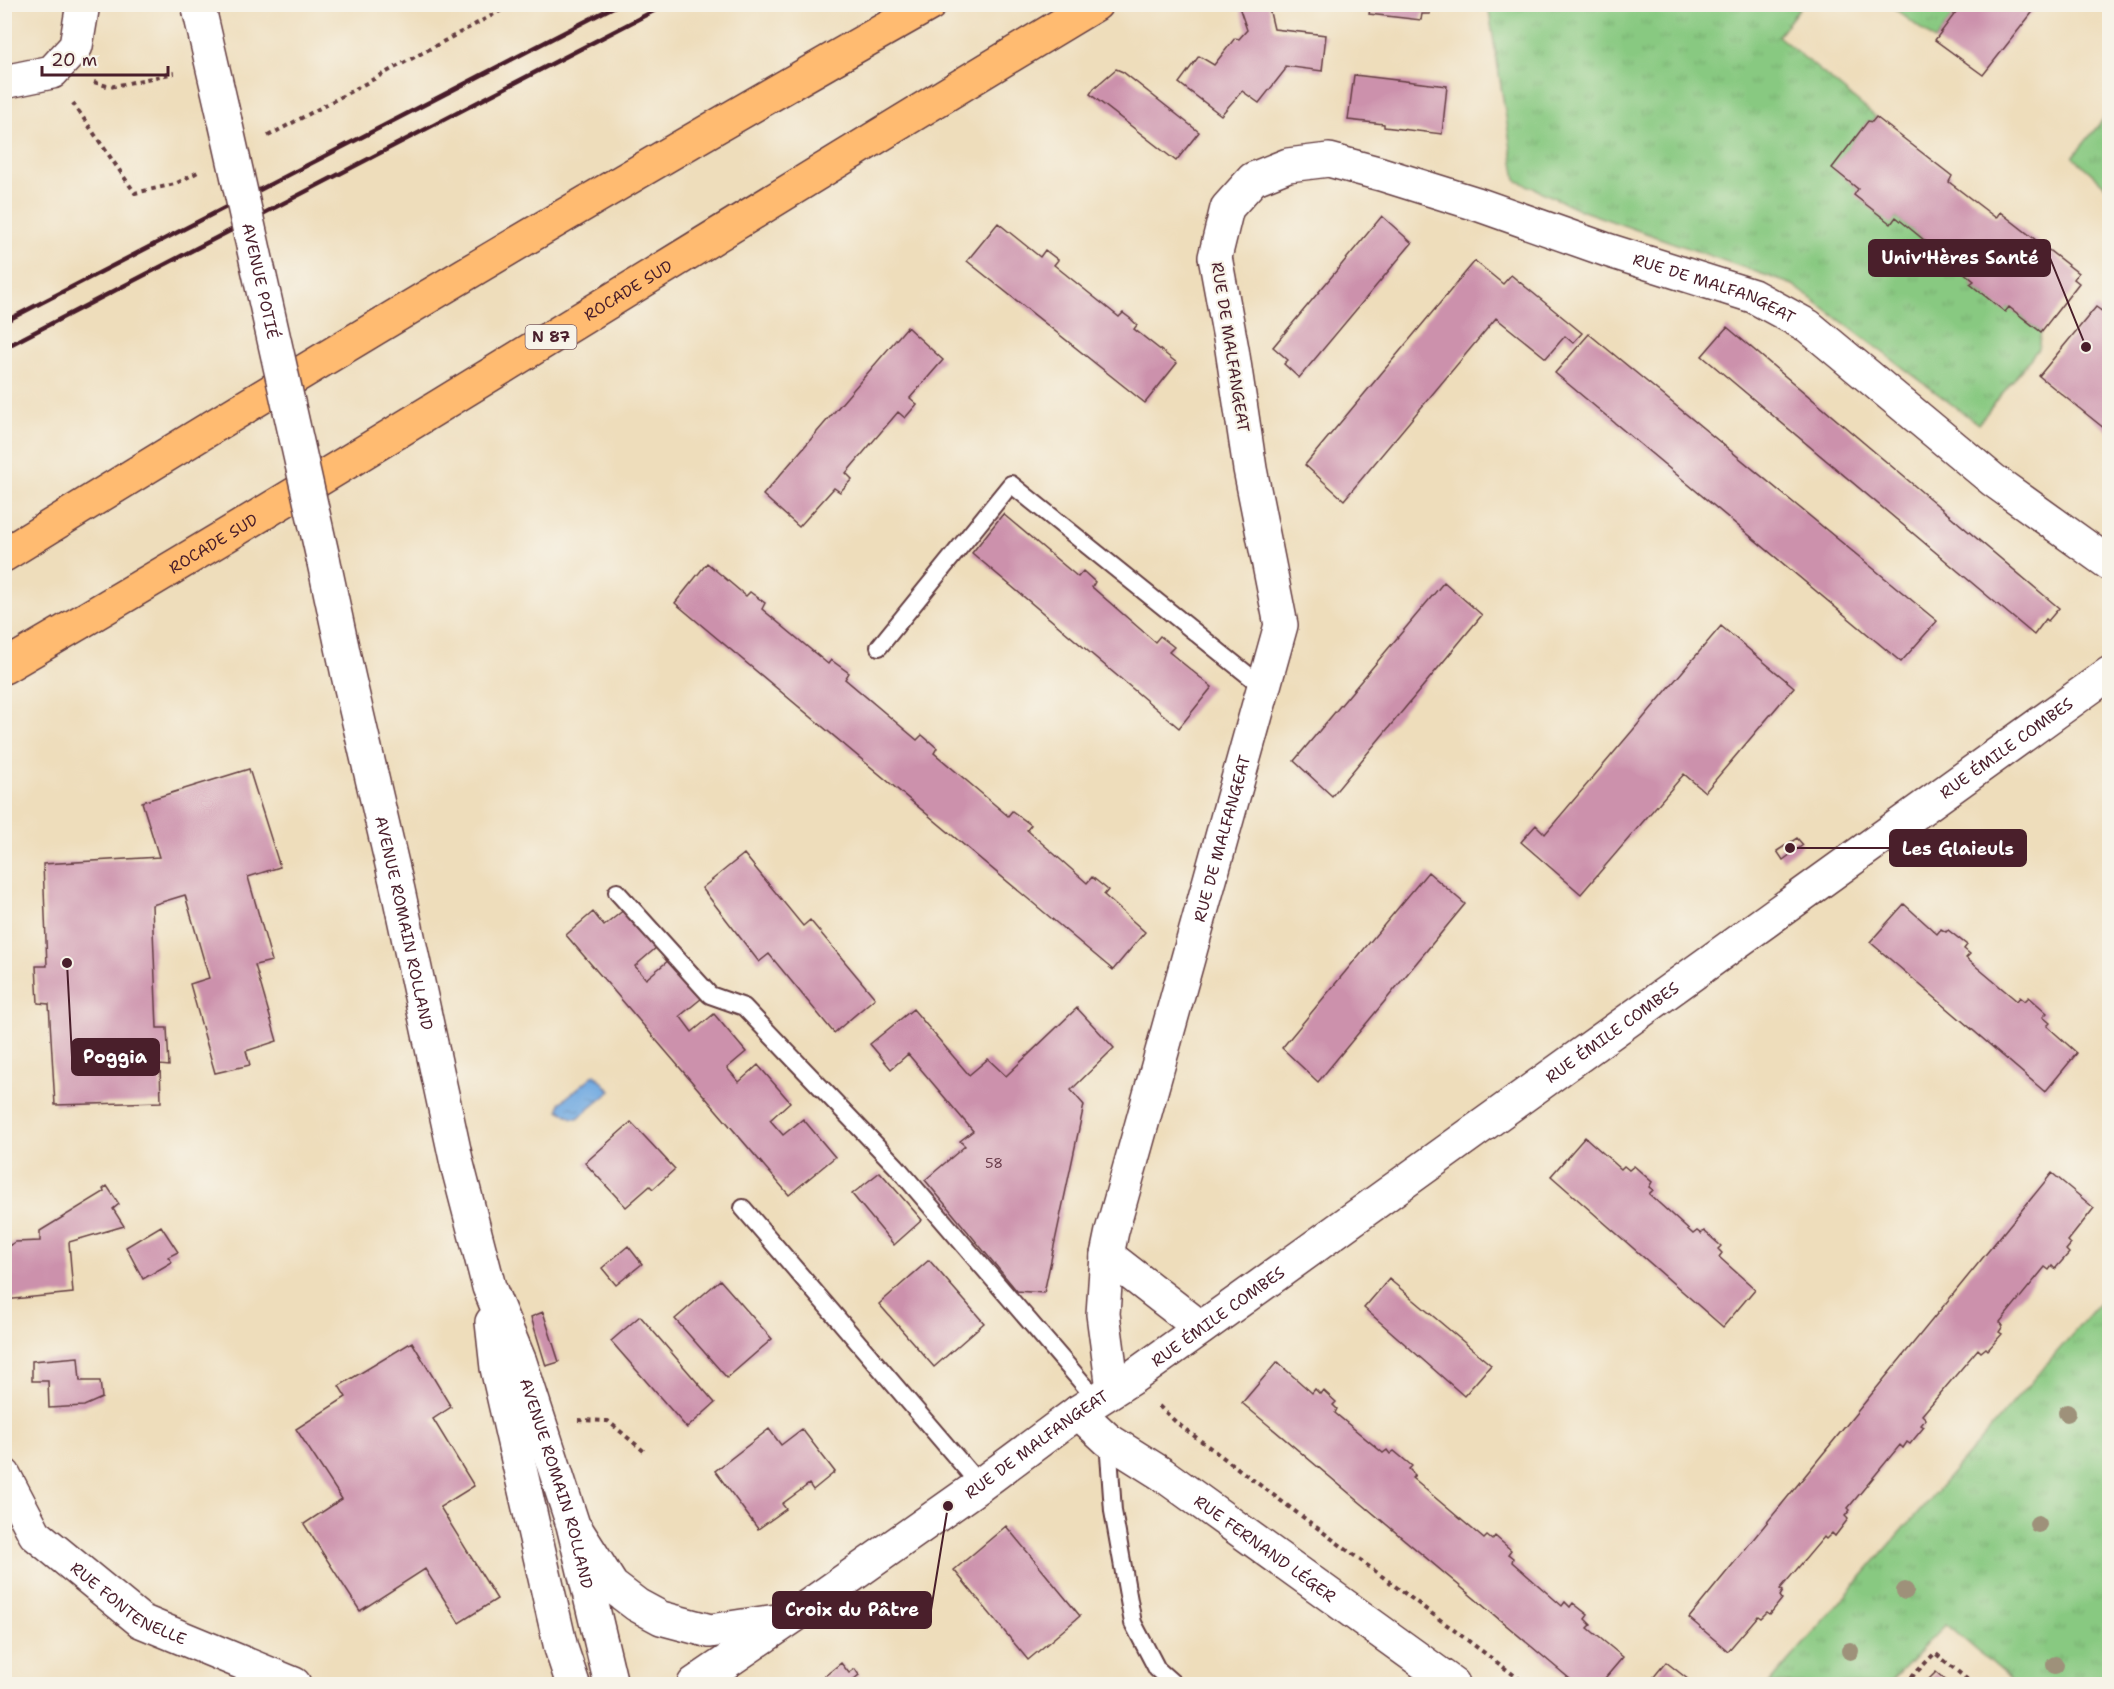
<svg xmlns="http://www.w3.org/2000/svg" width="2114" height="1689" font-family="'Shantell Sans',sans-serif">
<defs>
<pattern id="grass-tufts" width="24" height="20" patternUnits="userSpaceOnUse" patternTransform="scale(1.5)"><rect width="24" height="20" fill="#88c981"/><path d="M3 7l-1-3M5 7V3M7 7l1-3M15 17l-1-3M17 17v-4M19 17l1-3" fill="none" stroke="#77ac70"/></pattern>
<pattern id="water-ripples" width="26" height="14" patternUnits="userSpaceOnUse" patternTransform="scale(1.5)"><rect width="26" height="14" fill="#72aae1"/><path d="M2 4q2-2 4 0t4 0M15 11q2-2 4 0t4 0" fill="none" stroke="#608ab7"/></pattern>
</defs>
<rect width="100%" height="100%" fill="#f7f3e8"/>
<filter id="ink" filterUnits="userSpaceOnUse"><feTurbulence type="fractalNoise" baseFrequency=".0167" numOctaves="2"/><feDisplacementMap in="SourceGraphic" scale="12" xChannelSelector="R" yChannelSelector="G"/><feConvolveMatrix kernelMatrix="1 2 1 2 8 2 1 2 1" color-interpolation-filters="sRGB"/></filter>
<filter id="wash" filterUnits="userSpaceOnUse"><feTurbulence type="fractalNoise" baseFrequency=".008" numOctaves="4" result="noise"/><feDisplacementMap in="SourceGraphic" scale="24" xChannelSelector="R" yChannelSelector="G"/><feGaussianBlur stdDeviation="1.35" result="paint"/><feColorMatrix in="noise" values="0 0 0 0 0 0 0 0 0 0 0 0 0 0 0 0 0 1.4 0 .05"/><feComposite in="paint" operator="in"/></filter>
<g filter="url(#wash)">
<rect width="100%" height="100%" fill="#edb"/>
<path fill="url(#grass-tufts)" stroke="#697456" stroke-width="1.5" d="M1488,5h314l-24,31 98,81 -4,5 -4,-1 -35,47 25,21 -3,6 36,28 5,-6 78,64 -3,4 34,26 4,-4 32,25 -3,17 -60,75 -185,-139 -210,-74 -67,-31z
M1890,5h72l-27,35z
M2109,112v77l-36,-32z
M2109,1292v392h-93l-70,-60 -58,60h-119z"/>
<path fill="url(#water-ripples)" stroke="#5e6486" stroke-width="1.5" d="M595,1074l16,17 -33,27h-5l-14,-8 1,-7z"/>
<g id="blocks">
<path fill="#cc91ac" d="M1238,4h30l6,25 52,6 -4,36 -37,-5v4l-26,33 -17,-12 -21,24 -42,-32 20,-27 15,9 21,-27 4,1 8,-9z
M1371,4h60l-1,10h-8l-1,6 -52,-6z
M1962,4h77l-56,71 -48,-35z
M1116,69l7,3 76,60 -23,29 -86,-67 4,-6z
M1354,75l93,11 -5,48 -58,-7v-3l-36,-4z
M1876,117l76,59 -3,6 47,36 4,-6 78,61 -4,6 5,4 -38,49 -32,-25 -4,5 -35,-28 4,-3 -78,-64 -5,7 -37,-29 4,-6 -26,-21 36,-47 4,1z
M1382,216l30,27 -113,135 -15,-14 4,-4 -15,-13z
M998,223l42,34 5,-7 13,10 -4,5 65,52 4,-4 8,6 6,6 -3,4 43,34 -32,40 -178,-142z
M1475,261l28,23 8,-9 71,58 -9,10 -8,-7 -19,22 -50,-40 -152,182 -39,-35z
M2096,307l14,10v116l-71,-57z
M907,327l36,33 -33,38 7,6 -12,14 -7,-6 -52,61 6,6 -12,13 -6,-4 -35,39 -36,-32z
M1727,327l202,171 130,110 -11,13 -2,-2 -12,16 -332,-279z
M1589,334l348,287 -36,41 -346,-289z
M1003,514l75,63 5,-6 12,11 -3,5 63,55 5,-6 14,11 -5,5 43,35 -33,41 -207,-175z
M707,563l39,33 4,-4 15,11 -3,6 66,55 3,-4 18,13 -4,6 72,61 5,-5 15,13 -3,5 74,63 4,-5 19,14 -4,5 60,53 5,-6 16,13 -4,5 41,37 -32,38 -438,-367z
M1444,582l38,33 -150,181 -38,-35z
M1721,626l73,61 -89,105 -21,-18 -103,120 -60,-52 15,-17 9,9z
M249,769l31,98 -32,10 24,84 -17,4 22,76 -31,10 4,14 -35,8 -25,-89 19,-6 -24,-83 -33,10 5,123h10l2,38 -9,-1 1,37 -106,3 -6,-101 -11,-1 -2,-37h11l-4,-102 116,-7 -17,-55z
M1797,838l6,7 -20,15 -6,-9z
M744,854l59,72 7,-6 65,78 -41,35 -65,-79 -10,8 -57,-74z
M1428,872l37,32 -147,178 -36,-34z
M1904,904l33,30 4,-5 5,3 2,-2 19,15 -3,4 6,5 -4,4 51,43 3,-4 5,4 4,-4 18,16 -4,4 7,6 -3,3 30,27 -32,39 -175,-150z
M625,909l32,38 -22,19 11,13 23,-19 33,38 -22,18 12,16 22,-18 32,38 -19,16 12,14 19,-17 32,37 -20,18 13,15 20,-16 32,38 -46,38 -223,-260 27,-23 11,14z
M1077,1008l37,40 -43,42 13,15 -40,188 -27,-2 -92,-111 40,-34 -5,-5 13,-10 -65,-77 -17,15 -21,-25 43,-35 56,66 19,-16 18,17z
M631,1122l44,47 -22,20 -3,-3 -24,21 -41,-44z
M1585,1137l36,32 3,-3 5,4 5,-4 18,16 -3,5 4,3 -4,4 44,40 4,-3 4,3 3,-3 17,15 -3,3 4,4 -3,4 36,32 -32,38 -172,-151z
M880,1172l42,48 -28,25 -42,-51z
M2052,1173l42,35 -26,33 3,3 -5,6 3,3 -14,16 -3,-3 -3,4 -4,-3 -45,55 3,4 -4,6 3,2 -14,16 -2,-2 -5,4 -3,-3 -56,66 4,4 -5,6 3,2 -14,17 -3,-2 -4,6 -3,-3 -52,63 2,2 -5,6 3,3 -13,17 -3,-3 -6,6 -2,-2 -44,52 3,2 -3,5 2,3 -12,15 -3,-2 -6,6 -3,-2 -30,35 -39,-33z
M107,1186l12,18 -6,5 11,17 -55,16 4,51 -69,7v-51l11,-7 25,-1v-10l64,-39 -1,-3z
M161,1226l17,26 -10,5 4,5 -29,17 -17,-32z
M628,1246l14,18 -26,21 -14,-17z
M929,1260l55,63 -50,44 -55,-63z
M1389,1279l102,86 -27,31 -100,-88z
M720,1280l52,59 -45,39 -52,-59z
M543,1312l16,50 -13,4 -15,-49z
M640,1316l75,87 -28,25 -76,-87z
M412,1342l39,65 -18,12 41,67 -34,21 57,92 -38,24 -34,-54 -65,42 -56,-87 38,-25 -46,-70 50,-32 -7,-11z
M78,1357l2,24h20l2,17 -18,8 -35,2 -1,-27h-16v-20z
M1277,1362l35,31 3,-4 5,5 3,-4 13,12 -3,3 4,4 -2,4 48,40 4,-3 3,4 4,-3 18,15 -3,3 6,6 -3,3 72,61 3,-3 5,4 3,-4 16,14 -3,4 5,4 -1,4 50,44 3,-4 5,5 3,-4 15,12 -3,4 6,6 -3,3 35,29 -23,27h-24l-334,-281z
M769,1429l12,16 21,-16 33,43 -22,18 -4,-6 -8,6 -19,14 4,5 -28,20 -43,-58z
M1006,1526l74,90 -52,44 -74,-90z
M1666,1662l28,22h-46z
M841,1663l8,10 6,-4 4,6 -5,4 5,5h-44z
M1936,1672l14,12h-26z"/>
</g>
</g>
<g filter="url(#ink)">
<use href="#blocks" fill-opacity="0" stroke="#633c41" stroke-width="1.5"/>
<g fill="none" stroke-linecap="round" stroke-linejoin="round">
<defs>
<path id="service" d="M879,647l132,-163 252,203
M617,892l93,103 34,12 152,159 201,234
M743,1208l237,277
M1108,1440l5,71 20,112 24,46 17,15"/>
<g id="minor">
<path d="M4,82l48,-10 24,-26 7,-42"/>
<path d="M1107,1255l94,73"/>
<path id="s1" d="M1113,1389l-10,-75 4,-59 5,-24 169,-606 -31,-156 -18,-120 -17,-92 12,-49 26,-29 35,-14 41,-5 52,14 96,30 130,46 146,46 55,30 185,154 117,84"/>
<path id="s2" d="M1078,1412l30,28 54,34 291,210"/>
<path id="s3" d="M4,1475l31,59 106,87 153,63"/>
<path d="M577,1531l35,55 25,19 24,13 49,13 73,-11"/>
<path id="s4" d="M694,1684l116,-79 170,-120 98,-73 55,-35 127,-91 850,-613"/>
</g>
<g id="tertiary">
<path d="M198,4l27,117"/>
<path id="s5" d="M323,558l25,117 50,215 59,274 32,123 31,75 53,163 38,159"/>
<path d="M492,1322l5,46 64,280 12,36"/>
</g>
<g id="trunk">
<path d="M4,555c305,-189 613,-374 926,-551"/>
<path id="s6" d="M4,667c368,-214 727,-444 1092,-663"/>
</g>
</defs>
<use href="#service" stroke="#633c41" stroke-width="20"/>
<use href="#minor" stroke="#633c41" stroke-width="36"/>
<use href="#tertiary" stroke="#633c41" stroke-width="36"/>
<use href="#trunk" stroke="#633c41" stroke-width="36"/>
<path stroke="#633c41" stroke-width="4" stroke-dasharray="4.5 4.5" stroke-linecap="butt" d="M94,82l16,5 64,-14
M73,103l62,90 40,-9 23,-12
M268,136l245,-132
M1159,1406l18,17 349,261
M578,1420l30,1 38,32
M1905,1684l30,-31 38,31"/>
<use href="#service" stroke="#fff" stroke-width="16"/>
<use href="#minor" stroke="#fff" stroke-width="33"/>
<use href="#tertiary" stroke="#fff" stroke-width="33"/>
<use href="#trunk" stroke="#ffbb71" stroke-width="33"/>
<path stroke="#4a1f2b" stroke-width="4.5" d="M4,322l615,-318
M4,348l663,-344"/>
<defs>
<g id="tertiary-bridge">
<path id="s7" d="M225,121l98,437"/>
</g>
</defs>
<use href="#tertiary-bridge" stroke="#633c41" stroke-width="36" stroke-linecap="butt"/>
<use href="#tertiary-bridge" stroke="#fff" stroke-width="33"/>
</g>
<g fill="#9e917a">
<circle cx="2067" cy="1413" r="9"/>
<circle cx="2038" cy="1524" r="9"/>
<circle cx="1905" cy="1591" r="9"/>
<circle cx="1850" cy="1651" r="9"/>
<circle cx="2055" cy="1665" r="9"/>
</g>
</g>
<g text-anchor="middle" stroke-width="4.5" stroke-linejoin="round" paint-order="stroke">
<g font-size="14" fill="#6a3c4b">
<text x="994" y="1168">58</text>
</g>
<rect fill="#f7f3e8" stroke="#7e5f64" stroke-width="1.5" x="525.5" y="325" width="51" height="24" rx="4.5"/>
<g font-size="15" font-weight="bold" fill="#4a1f2b">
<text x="551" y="342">N 87</text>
</g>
<g font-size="16" fill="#4a1f2b" stroke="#f7f3e8">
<text dy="6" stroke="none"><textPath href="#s7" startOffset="164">AVENUE POTIÉ</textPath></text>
<text dy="6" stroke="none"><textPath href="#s1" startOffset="1737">RUE DE MALFANGEAT</textPath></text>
<text dy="6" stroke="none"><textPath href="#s6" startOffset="729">ROCADE SUD</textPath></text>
<text transform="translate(1231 347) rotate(81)" y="6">RUE DE MALFANGEAT</text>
<text dy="6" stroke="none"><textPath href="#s6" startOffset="243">ROCADE SUD</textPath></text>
<text dy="6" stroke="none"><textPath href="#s4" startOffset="1612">RUE ÉMILE COMBES</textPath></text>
<text dy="6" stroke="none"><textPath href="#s1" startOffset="567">RUE DE MALFANGEAT</textPath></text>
<text dy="6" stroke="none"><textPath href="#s5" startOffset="374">AVENUE ROMAIN ROLLAND</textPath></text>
<text dy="6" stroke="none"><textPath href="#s4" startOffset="1126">RUE ÉMILE COMBES</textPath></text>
<text dy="6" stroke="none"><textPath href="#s4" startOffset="640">RUE ÉMILE COMBES</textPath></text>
<text dy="6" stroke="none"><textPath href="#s4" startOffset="418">RUE DE MALFANGEAT</textPath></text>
<text dy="6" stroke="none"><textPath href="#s5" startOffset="956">AVENUE ROMAIN ROLLAND</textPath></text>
<text dy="6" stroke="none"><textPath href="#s2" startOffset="232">RUE FERNAND LÉGER</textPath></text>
<text dy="6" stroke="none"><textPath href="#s3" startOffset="184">RUE FONTENELLE</textPath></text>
</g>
</g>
<path fill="none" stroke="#4a1f2b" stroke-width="2" d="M2086 347L2050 258M1790 848L1890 848M67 963L72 1057M948 1506L931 1610"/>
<g fill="#4a1f2b" stroke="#f7f3e8" stroke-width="2">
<circle cx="2086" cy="347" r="6"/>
<circle cx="1790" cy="848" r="6"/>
<circle cx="67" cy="963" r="6"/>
<circle cx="948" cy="1506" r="6"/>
</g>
<g fill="#4a1f2b" stroke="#4a1f2b" stroke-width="2">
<rect x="1869" y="240" width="181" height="36" rx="6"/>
<rect x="1890" y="830" width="136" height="36" rx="6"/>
<rect x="72" y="1039" width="87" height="36" rx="6"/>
<rect x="773" y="1592" width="158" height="36" rx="6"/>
</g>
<g font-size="18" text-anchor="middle" font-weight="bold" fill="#fff">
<text x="1960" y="264">Univ'Hères Santé</text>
<text x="1958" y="855">Les Glaieuls</text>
<text x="115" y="1063">Poggia</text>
<text x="852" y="1616">Croix du Pâtre</text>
</g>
<rect width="2114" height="1689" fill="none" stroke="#f7f3e8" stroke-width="24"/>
<path d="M42 66v9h126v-9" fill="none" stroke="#4a1f2b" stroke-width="3"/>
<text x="51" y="66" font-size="18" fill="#4a1f2b" stroke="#f7f3e8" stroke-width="4.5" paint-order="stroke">20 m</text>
</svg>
